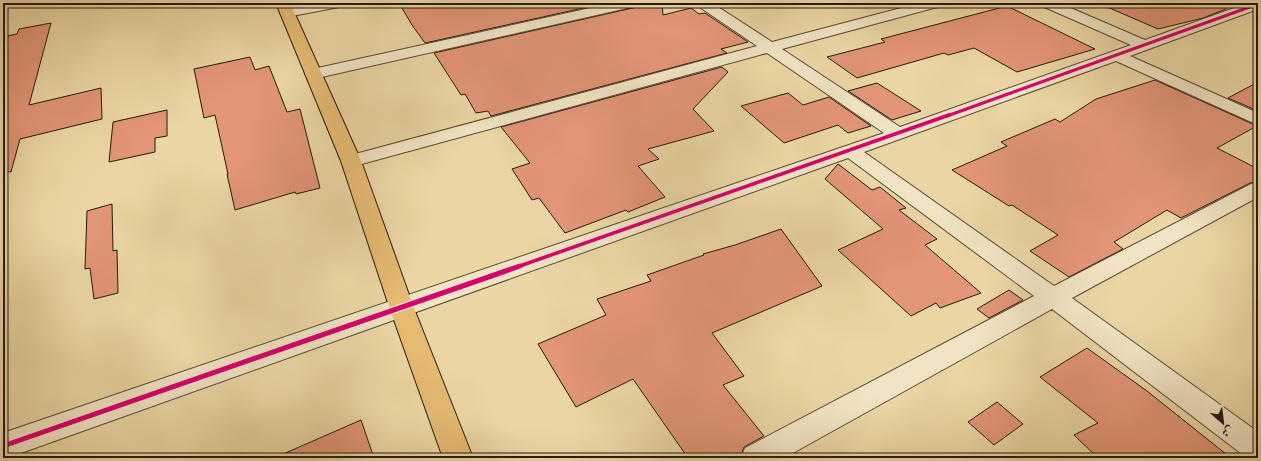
<svg xmlns="http://www.w3.org/2000/svg" width="1261" height="461" font-family="'Sorts Mill Goudy',Amiri,serif">
<rect width="100%" height="100%" fill="#ead6a4"/>
<filter id="stains"><feTurbulence type="fractalNoise" baseFrequency=".005" numOctaves="4"/><feColorMatrix values="0 0 0 0 .2 0 0 0 0 .09 0 0 0 0 .02 0 0 0 .5 -.17"/></filter>
<radialGradient id="worn" r=".72"><stop offset=".6" stop-color="#630" stop-opacity="0"/><stop offset="1" stop-color="#630" stop-opacity=".3"/></radialGradient>
<path fill="#e29577" stroke="#25190d" d="M399,3h207l-181,40 -13,-18z
M640,3h22l1,12 28,-7 8,6 6,-1 43,29 -27,7 6,4 -236,63 -3,-5 -12,2 -11,-19 -4,1 -27,-42 203,-46z
M1098,3h127l1,6 -23,9 -45,11z
M1007,6l88,43 -78,23 -43,-24 -26,7 -4,-2 -87,25 -30,-21 58,-15 -4,-3z
M51,23l-22,82 72,-17 1,31 -82,20 -9,33 -8,-1v-134l14,-3 2,-5z
M250,57l5,13 14,-4 18,46 13,-3 20,79 -24,6 -1,-2 -60,18 -8,-36h1l-13,-59 -11,3 -10,-49z
M722,67l6,5 -35,37 21,22 -66,18 11,10 -21,7 27,31 -37,15 -2,-2 -61,23 -26,-35 -7,2 -20,-31 18,-6 -29,-36z
M1155,80l102,46 -40,22 41,21v13l-8,1 -69,35 -14,-8 -53,32 9,7 -54,28 -39,-26 28,-16 -46,-30 -3,1 -57,-36 55,-24 -6,-4 54,-23 5,3 36,-23z
M1258,82v29l-30,-13z
M877,83l44,28 -29,9 -44,-29z
M788,93l15,12 26,-8 42,29 -23,7 -10,-8 -54,18 -43,-37z
M167,110v26l-12,2v14l-46,10 4,-40z
M838,164l34,26 8,-3 26,21 -7,2 38,29 -12,6 56,48 -41,15 -4,-5 -25,13 -73,-66 45,-21 -58,-50z
M112,204l1,47 4,-1 1,43 -24,6 -4,-31 -5,1 2,-58z
M781,229l41,57 -110,47 32,43 -21,9 41,51 -20,11 -4,11h-52l-55,-79 -57,28 -38,-63 68,-29 -9,-16 54,-18 -4,-6 57,-20 -1,-1 32,-9z
M1009,290l14,10 -34,18 -12,-9z
M1087,348l60,43 84,67h-133l-24,-23 24,-12 -58,-46z
M997,402l26,22 -29,21 -26,-23z
M361,420l13,38h-100z"/>
<g fill="none" stroke-linecap="round" stroke-linejoin="round">
<defs>
<path id="minor" d="M317,3h29l-2,3 -5,1 -52,10 -5,-1 -2,-3 2,-3z
M613,3h26l-2,3 -5,1 -319,72 -6,-2 -2,-3 2,-3 6,-2z
M696,3h16l60,39 148,-39h23l-2,3 -159,43 118,78 231,-82 -89,-39 -2,-3h19l86,37 103,-37h10v6l-128,47 128,57v12l-142,-64 -252,91 190,134 197,-102 7,-1v14l-186,101 186,134v26h-11l-195,-149 -268,149h-43l4,-10 289,-152 -186,-138 -841,300h-4v-25l881,-300 -117,-80 -409,112 -7,2 -7,-2 -3,-4 3,-4 413,-111 -59,-40z"/>
<path id="major" d="M276,3h14l71,158 52,145 60,152h-30l-54,-152 -48,-145z"/>
</defs>
<use href="#minor" stroke="#564833" stroke-width="2"/>
<use href="#major" stroke="#25190d" stroke-width="2"/>
<use href="#minor" fill="#f1e4c4" fill-rule="evenodd"/>
<use href="#major" fill="#e5bb72" fill-rule="evenodd"/>
<defs>
<path id="cycleway-far2" d="M947,116l311,-112"/>
<path id="cycleway-far1" d="M517,267l432,-152"/>
<path id="cycleway" d="M3,446l517,-180"/>
</defs>
<use href="#cycleway-far2" stroke="#f1e4c4" stroke-width="5"/>
<use href="#cycleway-far1" stroke="#f1e4c4" stroke-width="6"/>
<use href="#cycleway" stroke="#f1e4c4" stroke-width="8"/>
<use href="#cycleway-far2" stroke="#d6006c" stroke-width="3"/>
<use href="#cycleway-far1" stroke="#d6006c" stroke-width="3.5"/>
<use href="#cycleway" stroke="#d6006c" stroke-width="5"/>
</g>
<rect width="1261" height="461" fill="none" stroke="#ead6a4" stroke-width="16"/>
<rect x="4" y="4" width="1253" height="453" fill="none" stroke="#25190d" stroke-width="2"/>
<rect x="8" y="8" width="1245" height="445" fill="none" stroke="#25190d"/>
<g transform="translate(1223 423) rotate(152)" stroke="#f1e4c4" stroke-width="3" paint-order="stroke">
<path d="M0-3L7 15L0 10L-7 15Z" fill="#25190d"/>
<text y="-6" font-size="11" font-weight="bold" text-anchor="middle" fill="#25190d">ش</text>
</g>
<rect width="100%" height="100%" filter="url(#stains)"/>
<rect width="100%" height="100%" fill="url(#worn)"/>
</svg>
